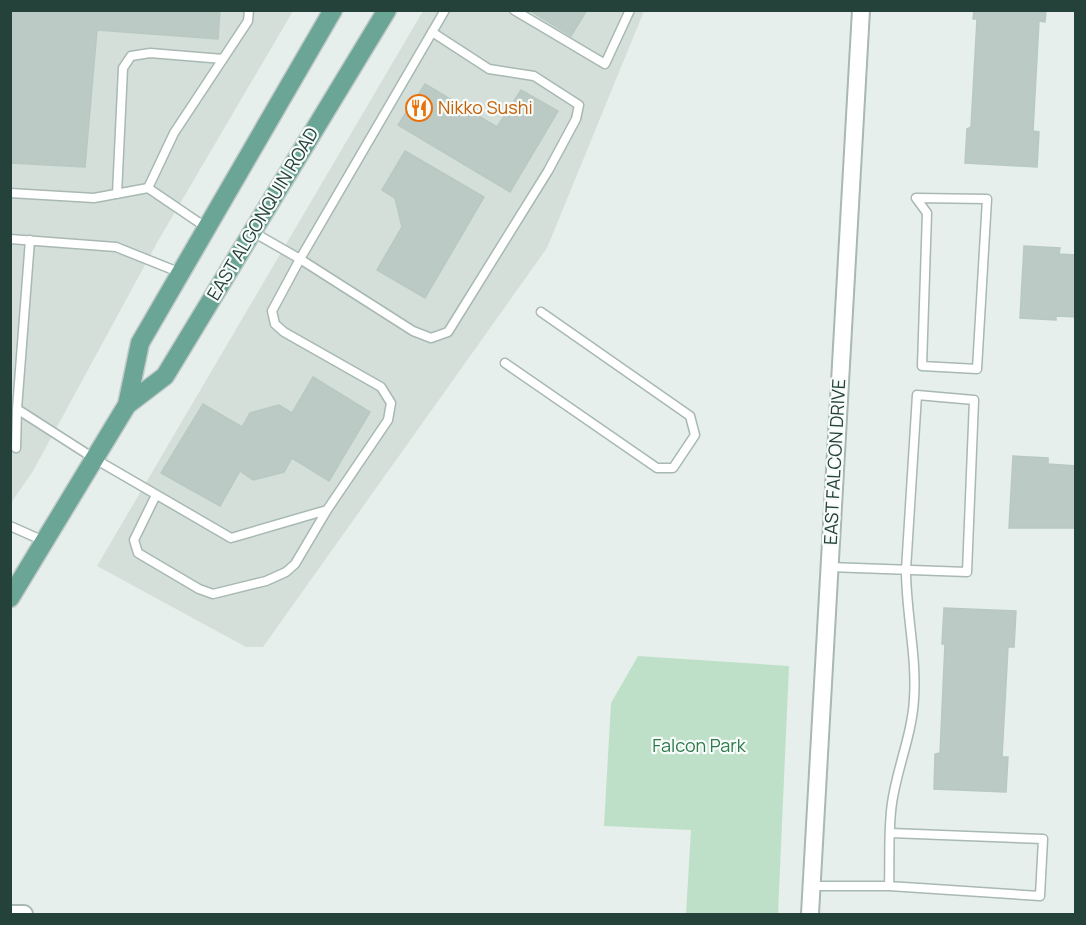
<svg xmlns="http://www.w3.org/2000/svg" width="1086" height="925" font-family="Manrope,sans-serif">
<rect width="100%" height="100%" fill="#e6efeb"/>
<path fill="#d4dfda" d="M11,11h282l-135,230 -125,230 -22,32z
M423,11h221l-97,237 -284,399h-17l-149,-81z"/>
<path fill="#bfe0c8" d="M638,656l151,10 -11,248h-92l5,-84 -87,-4 7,-123z"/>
<path fill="#bbcac4" stroke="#b8c9c2" stroke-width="1.5" d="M10,10h210l-2,29 -121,-9 -12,137 -75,-4z
M529,10h58l-16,26z
M974,10h72l-1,12 -6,-1 -6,110 6,1 -2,35 -72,-4 2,-34 4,-2 6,-108h-4z
M425,84l72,43 24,-37 37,21 -48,81 -112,-67z
M405,151l79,46 -59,101 -48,-28 25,-43 -7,-29 -13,-8z
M1024,246l36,2 -1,6 17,1v62l-20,-1v4l-36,-2z
M313,377l57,35 -41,69 -37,-23 -8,14 -31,8 -13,-9 -20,35 -59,-33 42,-69 39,23 8,-14 29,-8 13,8z
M1013,456l35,2v6l28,2v62h-67z
M944,608l72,3 -2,36h-6l-6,110h6l-2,35 -72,-3 1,-35 5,-1 5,-109h-3z"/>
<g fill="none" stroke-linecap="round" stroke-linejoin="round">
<defs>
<path id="service" d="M514,10l91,54 25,-54
M10,193l84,5 54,-10
M117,194l6,-126 8,-12 19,-3 73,6
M916,198l71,1 -10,170 -55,-3 5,-153z
M207,228l-59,-40 26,-55 74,-112 1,-11
M253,232l47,27 145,-249
M10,239l106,8 65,26
M30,240l-13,169 78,50 136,79 96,-28 61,-90 3,-17 -10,-16 -97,-55 -9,-8 -3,-13 28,-52 113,72 18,7 17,-6 100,-161 28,-52 3,-14 -45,-29 -45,-7 -57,-37
M505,363l152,105h16l22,-33 -5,-19 -149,-104
M16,448l1,-39
M156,495l-22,45 4,13 61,36 14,5 53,-13 20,-9 9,-8 32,-54
M10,526l34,15
M812,886h77c1,-27 -1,-56 3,-83 5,-35 20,-68 22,-104 3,-43 -8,-86 -8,-129l11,-175 57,5 -7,172 -138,-5
M889,886l151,10 3,-57 -152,-6"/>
<path id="minor" d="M10,914h14
M810,914l51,-904"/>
<path id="primary" d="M127,405l38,-29 222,-366
M10,598l117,-193 13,-62 193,-333"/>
</defs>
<use href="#service" stroke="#a8b8b2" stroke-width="11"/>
<use href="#minor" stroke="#a8b8b2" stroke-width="20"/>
<use href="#primary" stroke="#c2cac8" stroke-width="21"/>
<use href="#service" stroke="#fff" stroke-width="8"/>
<use href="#minor" stroke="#fff" stroke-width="16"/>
<use href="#primary" stroke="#6aa596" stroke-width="18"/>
</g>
<defs>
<symbol id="restaurant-ring" viewBox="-11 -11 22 22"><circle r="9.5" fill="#f7fbf9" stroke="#e8710a" stroke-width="1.5"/><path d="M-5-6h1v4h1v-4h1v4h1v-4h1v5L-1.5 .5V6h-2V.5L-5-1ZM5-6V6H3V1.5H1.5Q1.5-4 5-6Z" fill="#e8710a"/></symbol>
</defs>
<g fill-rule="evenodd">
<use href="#restaurant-ring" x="404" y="93" width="30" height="30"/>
</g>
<g text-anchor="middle" stroke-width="4.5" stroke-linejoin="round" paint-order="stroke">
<g font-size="18" fill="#c56008" stroke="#f7fbf9" text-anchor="start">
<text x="438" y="114">Nikko Sushi</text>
</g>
<g font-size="18" fill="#24423a" stroke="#f7fbf9">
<text transform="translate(263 214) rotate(-59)" y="6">EAST ALGONQUIN ROAD</text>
<text transform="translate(835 462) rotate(-87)" y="6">EAST FALCON DRIVE</text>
</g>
<g font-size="18" fill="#2d7a4b" stroke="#f7fbf9">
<text x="699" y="752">Falcon Park</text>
</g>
</g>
<rect width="1086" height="925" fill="none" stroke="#24423a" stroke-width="24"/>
</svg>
